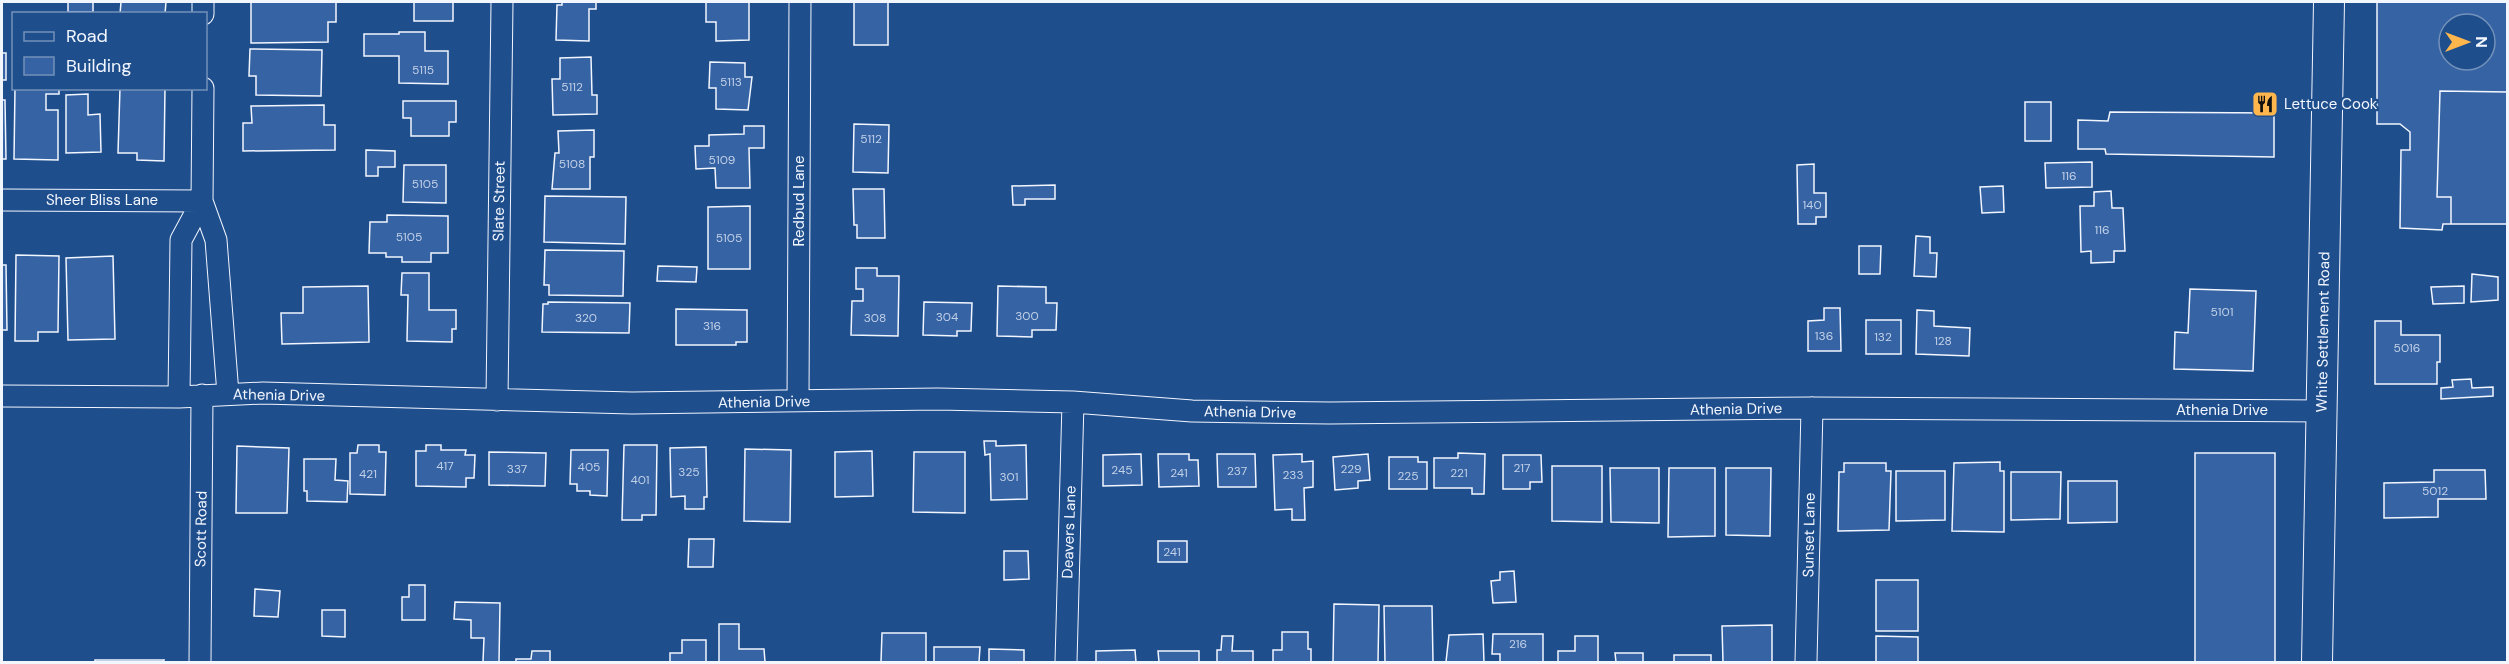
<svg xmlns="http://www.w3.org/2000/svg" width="2509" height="664" font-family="'DM Sans',sans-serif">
<rect width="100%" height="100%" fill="#1f4e8c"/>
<path fill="#3563a3" stroke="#f2f6ff" stroke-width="1.5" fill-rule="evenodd" d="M68,2h25v10h-25z
M121,2h45l-1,12h-45z
M251,2h85v20h-8v20l-77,1z
M414,2h39v19h-39z
M562,2h34v7h-7v32l-33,-1 1,-35h5z
M706,2h43v38l-33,1v-19h-10z
M854,2h34v43h-34z
M2377,2h131v90l-68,-1 -3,106h14v27h-8l-1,6 -42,-2 1,-78h9v-18l-10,-8h-23zM2449,24h36v36h-36z
M399,32h26v19h23v33l-49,-1v-27h-35v-22h35z
M250,49l72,1 -1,46 -65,-1v-19h-7z
M2,53h4v27h-4z
M591,57l1,38h5v19l-44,1 -1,-36h8v-21z
M710,62l35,1v14h7l-4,33 -32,-1v-21h-7z
M15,88h44v6h-13v16h12v50l-44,-1z
M120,88h45l-1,73 -27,-1v-7h-19z
M2440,91l68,1v132h-57v-27h-14z
M88,94v21l12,-1 1,38 -35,1v-58z
M2,100h3l1,59h-4z
M403,101h53v21h-7v14h-38v-18h-8z
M2025,102h26v39h-26z
M324,105v20h11v25l-92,1v-28h9l-1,-17z
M2110,112l164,1v44l-168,-3 -1,-5h-27v-29l30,1z
M854,124l35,1 -1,48 -35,-1z
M744,126h20v22h-15l1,40h-34l-1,-20 -19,1 -1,-23h14v-11l35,-1z
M594,130v27h-4v32h-38l3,-36h4l-1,-22z
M366,150l29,1v16h-17v9h-12z
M2092,162v25l-46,1 -1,-25z
M1814,164v29h12v24h-10v7h-18l-1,-59z
M404,165h42v38l-43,-1z
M1055,185v14h-30v6h-12l-1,-19z
M2003,186l1,26 -22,1 -2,-26z
M853,189h31l1,49h-28v-13h-3z
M2111,191l1,17h11l2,43h-11v11l-23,1v-12l-10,1 -1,-46h14v-14z
M545,196l81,1 -1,47 -81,-2z
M750,206v63h-42v-62z
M387,215l61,1v37h-17v9h-29v-5h-16v-4h-17l1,-31h17z
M1916,236l14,1v16h7l-1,24 -22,-1z
M1859,246h22l-1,28h-21z
M545,250l79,1 -1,45 -74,-1v-10h-5z
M16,255l43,1 -1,76h-20v9h-23z
M113,256l2,83 -47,1 -2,-82z
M2,265h4l1,65h-5z
M658,266l39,1 -1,15 -39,-1z
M856,268h21v8h22l-1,60 -47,-1 1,-34h11v-12h-7z
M402,273h27v37h27v19h-4v13l-45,-1 1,-46h-7z
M2472,274l26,3v23l-27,2z
M368,286l1,56 -87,2 -1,-31h22v-26z
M998,286l48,1v16h11l-1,27h-24v7l-35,-1z
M2464,286v17l-31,1 -2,-17z
M2190,289l66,2 -3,80 -79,-2 1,-37 13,1z
M548,302l82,1 -1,30 -87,-1 1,-28h5z
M924,302l48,1 -1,28h-14v5l-34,-1z
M1824,308h16l1,43h-33v-30l16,-1z
M676,309l71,1v32h-11v3h-60z
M1917,310l17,1v15l36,2 -1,28 -53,-2z
M1866,320h35v34h-35z
M2375,321h26v14h39v27h-3v22h-62z
M2471,379l1,9 21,-1v9l-52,3v-11l12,-1 -1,-7z
M984,441h12v5l30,-1 1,54 -36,1 -1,-46 -5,1z
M358,445h21v7h7l-1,43 -35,-1v-41h7z
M426,445h15v5h25l-1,5h10l-1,23h-8v9l-50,-1v-35h10z
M624,445h33l-1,70h-14v5h-20z
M237,446l52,2 -2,65h-51z
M706,447l1,50h-3v12h-19v-13l-14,1 -1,-49z
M745,449l46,1 -1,72 -46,-1z
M571,450h37l-1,46 -17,-1v-4h-13v-7h-7z
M872,451l1,45 -38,1v-45z
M489,452l57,1 -1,33 -56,-1z
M914,452h51v61l-52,-1z
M1458,453l27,1 -1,40h-12v-6h-38v-30h24z
M2195,453h80v209h-80z
M1141,454l1,31 -39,1v-31z
M1158,454h31v6h9l1,26 -40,1z
M1217,454h38l1,33h-38z
M1302,454v8l11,-1v26l-9,1 1,32h-13v-11l-17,1 -2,-55z
M1368,454l2,26 -12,1v7l-23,2 -2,-33z
M1503,455h38l1,27h-12v7h-27z
M1389,457h29v5h9v27h-38z
M304,459h32l-1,21 13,1 -1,21 -40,-1v-10h-3z
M2000,462v9h4v61l-52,-1 2,-68z
M1844,463h42v8h5l-2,59 -51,1 1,-59h5z
M1552,466h50v56l-50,-1z
M1610,468h49v55l-48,-1z
M1669,468h46v68l-47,1z
M1726,468h45l-1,68 -44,-1z
M2434,470h51l1,29h-48v18l-54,1v-35l50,-1z
M1896,471h49v49l-49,1z
M2011,472h50l-1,47 -49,1z
M2068,481h49v41l-49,1z
M689,539h25l-1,28h-25z
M1158,541h29v21h-29z
M1004,551h24l1,28 -25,1z
M1514,571l2,31 -23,1 -2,-22 9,-1v-8z
M1876,580h42v51h-42z
M409,585h16v35h-23v-23h7z
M255,589l25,2 -2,26 -24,-1z
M455,602l45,1 -1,59h-16l1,-24h-13v-18l-17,-1z
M1334,604l45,1 -1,57h-45z
M1384,606h48l1,56h-48z
M322,610h23v27l-23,-1z
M719,624h20v25h25l1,13h-46z
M1772,625v37h-49l-1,-36z
M1282,632h26v17h3v13h-38v-12h9z
M882,633h44v29h-45z
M1483,634l1,28h-38l3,-27z
M1493,634h50v28h-43v-8h-8z
M1222,636h11l-1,15h21v11h-36v-12h4z
M1575,636h23v26h-40v-11h17z
M1876,636l42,1v25h-42z
M682,640h24v22h-36v-9h12z
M934,647h46l-1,15h-45z
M989,649l35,1v12h-35z
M1135,650l1,12h-40v-11z
M532,651h18v11h-34v-3h15z
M1158,651h41v11h-40z
M1615,653h28v9h11h-38z
M1674,655h37v7h-37z
M95,660h69l-1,2h-68z"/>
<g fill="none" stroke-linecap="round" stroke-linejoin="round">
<defs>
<path id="street" d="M203,14v-12
M203,88l-1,113 14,39 12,154
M2,200l200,1
M2,396l177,1 84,-4 369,10 306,-4 135,3 119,9 138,2 482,-5 510,3
M179,397l2,-157 21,-39
M497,400l5,-398
M798,401l2,-399
M200,662l2,-267
M1066,662l7,-260
M1806,662l6,-254"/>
<path id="secondary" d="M2317,662l12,-660"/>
</defs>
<use href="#street" stroke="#f2f6ff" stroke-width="23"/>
<use href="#secondary" stroke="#f2f6ff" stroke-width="32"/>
<use href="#street" stroke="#1f4e8c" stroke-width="21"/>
<use href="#secondary" stroke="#1f4e8c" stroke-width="30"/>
</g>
<defs>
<symbol id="restaurant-square" viewBox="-11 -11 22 22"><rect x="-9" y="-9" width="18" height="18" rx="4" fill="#ffb74d" stroke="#1f4e8c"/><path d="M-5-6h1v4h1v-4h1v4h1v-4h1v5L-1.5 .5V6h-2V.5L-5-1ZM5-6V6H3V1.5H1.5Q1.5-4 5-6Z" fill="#111"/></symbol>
</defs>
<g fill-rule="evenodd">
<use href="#restaurant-square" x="2250" y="89" width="30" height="30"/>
</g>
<g text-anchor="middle" stroke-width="4.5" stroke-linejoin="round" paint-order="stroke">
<g font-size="12" fill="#c3d1e8">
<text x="423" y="74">5115</text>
<text x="731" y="86">5113</text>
<text x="572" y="91">5112</text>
<text x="871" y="143">5112</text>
<text x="722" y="164">5109</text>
<text x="572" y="168">5108</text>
<text x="2069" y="180">116</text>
<text x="425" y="188">5105</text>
<text x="1812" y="209">140</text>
<text x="2102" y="234">116</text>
<text x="409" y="241">5105</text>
<text x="729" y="242">5105</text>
<text x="2222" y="316">5101</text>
<text x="1027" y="320">300</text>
<text x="947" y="321">304</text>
<text x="586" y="322">320</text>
<text x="875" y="322">308</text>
<text x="712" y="330">316</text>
<text x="1824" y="340">136</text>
<text x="1883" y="341">132</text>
<text x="1943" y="345">128</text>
<text x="2407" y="352">5016</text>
<text x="445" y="470">417</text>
<text x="589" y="471">405</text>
<text x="1522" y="472">217</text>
<text x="517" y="473">337</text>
<text x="1351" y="473">229</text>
<text x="1122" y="474">245</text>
<text x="1237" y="475">237</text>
<text x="689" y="476">325</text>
<text x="1179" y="477">241</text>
<text x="1459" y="477">221</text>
<text x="368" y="478">421</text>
<text x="1293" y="479">233</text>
<text x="1408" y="480">225</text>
<text x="1009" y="481">301</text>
<text x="640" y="484">401</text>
<text x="2435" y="495">5012</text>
<text x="1172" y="556">241</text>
<text x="1518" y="648">216</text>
</g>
<g font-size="15" fill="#f2f6ff" stroke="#1f4e8c" text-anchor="start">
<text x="2284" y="109">Lettuce Cook</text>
</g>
<g font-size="15" fill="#f2f6ff" stroke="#1f4e8c">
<text x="102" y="205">Sheer Bliss Lane</text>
<text transform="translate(499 201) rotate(-89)" y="5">Slate Street</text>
<text transform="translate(799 201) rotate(-90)" y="5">Redbud Lane</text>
<text transform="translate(2323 332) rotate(-89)" y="5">White Settlement Road</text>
<text transform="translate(279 395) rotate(1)" y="5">Athenia Drive</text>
<text transform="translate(764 402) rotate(-1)" y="5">Athenia Drive</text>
<text transform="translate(1736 409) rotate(-1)" y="5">Athenia Drive</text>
<text x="2222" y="415">Athenia Drive</text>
<text transform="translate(1250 412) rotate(1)" y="5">Athenia Drive</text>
<text transform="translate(201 529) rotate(-89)" y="5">Scott Road</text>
<text transform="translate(1069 532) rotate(-88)" y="5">Deavers Lane</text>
<text transform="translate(1809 535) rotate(-89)" y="5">Sunset Lane</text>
</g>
</g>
<rect width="2509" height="664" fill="none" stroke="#f2f6ff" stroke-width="6"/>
<rect x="12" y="12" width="195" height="78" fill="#1f4e8c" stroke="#7391ba" stroke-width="1.5"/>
<rect x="24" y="32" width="30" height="9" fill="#1f4e8c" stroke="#7391ba" stroke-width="1.5"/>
<text x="66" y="42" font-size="18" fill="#f2f6ff">Road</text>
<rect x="24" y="57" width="30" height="18" fill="#3563a3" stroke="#7391ba" stroke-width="1.5"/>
<text x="66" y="72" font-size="18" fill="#f2f6ff">Building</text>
<g transform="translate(2467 42) rotate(90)"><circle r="28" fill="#1f4e8c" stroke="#7391ba" stroke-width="1.5"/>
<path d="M0-4.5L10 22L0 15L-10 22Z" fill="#ffb74d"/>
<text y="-9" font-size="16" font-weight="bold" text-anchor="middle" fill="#f2f6ff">N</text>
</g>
</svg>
